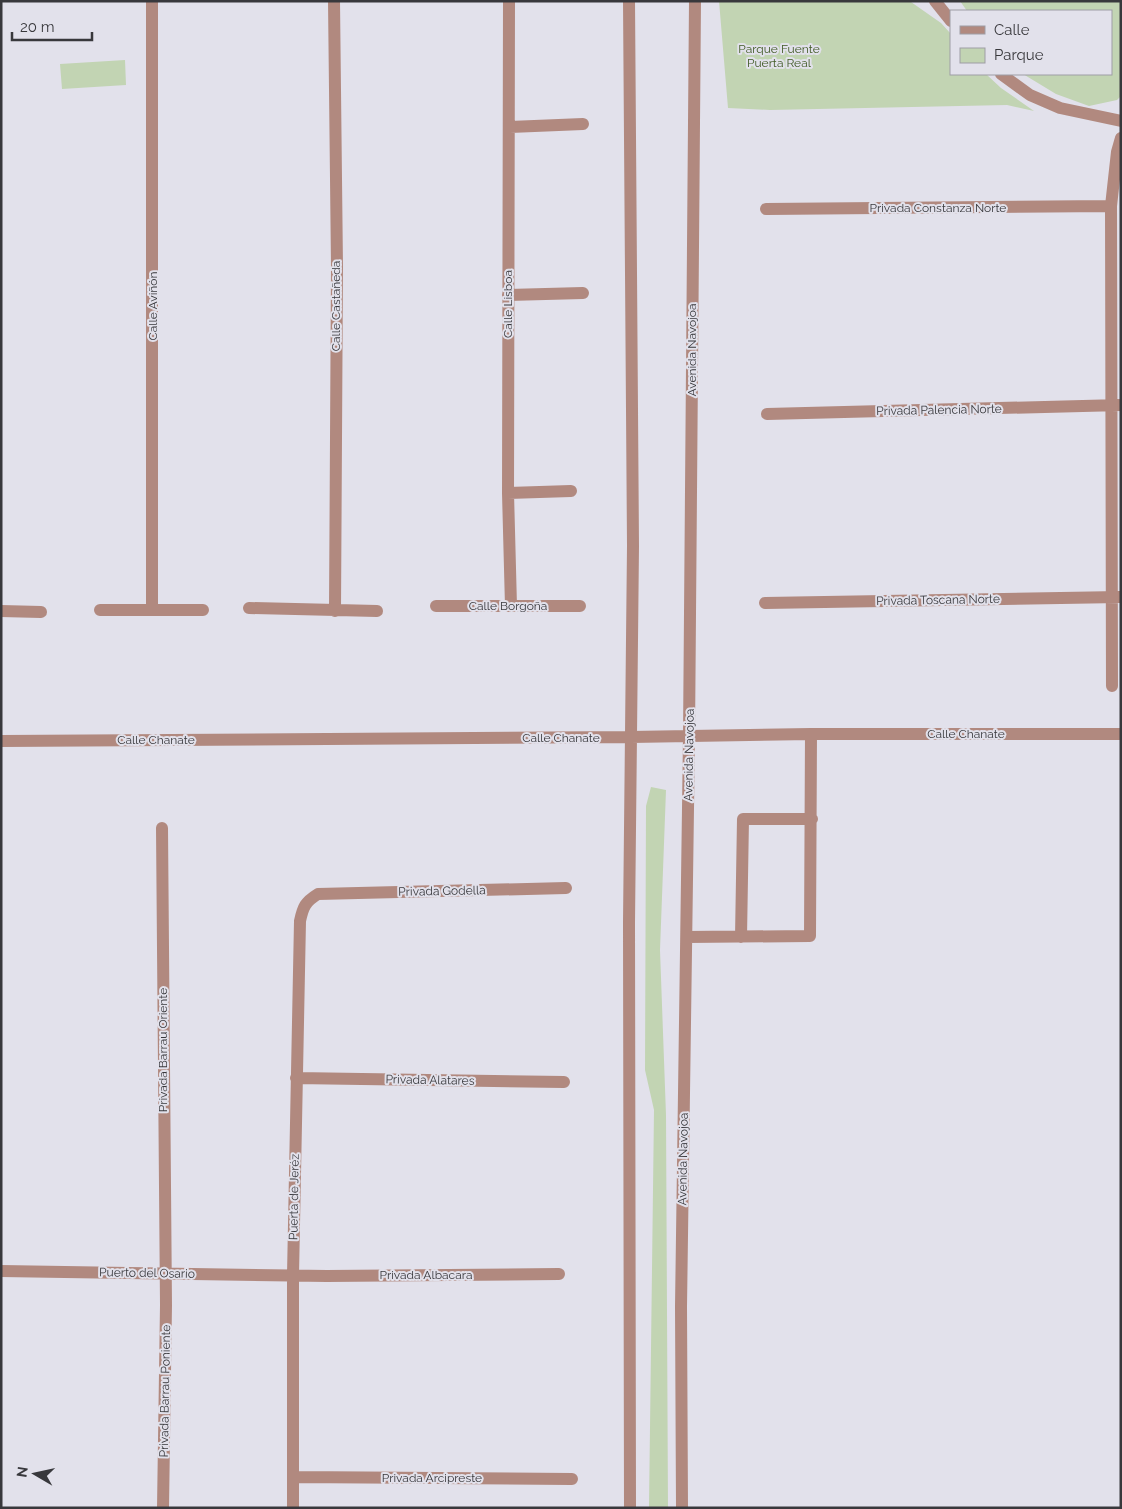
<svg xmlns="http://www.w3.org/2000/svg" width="1122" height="1509" font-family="Raleway,sans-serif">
<rect width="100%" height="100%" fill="#e2e1eb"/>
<path fill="#c2d4b3" d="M719,1h186l6,1 30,21 10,11v40h35l15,14 33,23 -27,-6 -237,5 -42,-2z
M960,1h159l2,2v93l-4,4 -28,6 -33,-12 -33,-20h88v-63h-144z
M125,60l1,25 -64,4 -2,-25z
M651,787l15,3 -6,160 6,165 2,393h-19l5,-398 -9,-40 1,-264z"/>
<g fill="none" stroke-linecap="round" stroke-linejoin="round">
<path stroke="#b1897f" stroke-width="12" d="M152,1v609
M334,1l3,266 -2,344
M509,1l-1,492 3,113
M629,1l4,545 -4,377 1,585
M935,1l16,20
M1001,74l29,21 30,13 61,13
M510,127l73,-3
M766,209l345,-3
M508,295l75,-2
M767,414l354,-9
M508,493l63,-2
M765,603l355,-6
M436,606h144
M249,608l128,3
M100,610h103
M1,611l40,1
M1112,686l-1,-480 6,-54 4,-14
M1,741l630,-4 180,-3h310
M162,828l4,477 -3,203
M687,937l123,-1 1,-202
M741,937l2,-118h69
M296,1078l268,4
M1,1271l326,5 232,-2
M293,1477l279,2
M293,1508v-233l7,-354c3,-14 5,-19 18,-27l248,-6
M682,1508l-1,-201 8,-570 6,-736"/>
</g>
<g text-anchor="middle" stroke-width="4" stroke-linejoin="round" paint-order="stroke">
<g font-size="12" fill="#405a25" stroke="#e2e1eb">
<text x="779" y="53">Parque Fuente<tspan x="779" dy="14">Puerta Real</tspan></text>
</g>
<g font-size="12" fill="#38383c" stroke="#e2e1eb">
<text x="938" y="212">Privada Constanza Norte</text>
<text transform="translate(508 304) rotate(-90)" y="4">Calle Lisboa</text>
<text transform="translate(153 306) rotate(-90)" y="4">Calle Aviñón</text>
<text transform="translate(336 306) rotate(-90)" y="4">Calle Castañeda</text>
<text transform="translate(692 350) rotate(-90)" y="4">Avenida Navojoa</text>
<text transform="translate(939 410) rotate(-1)" y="4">Privada Palencia Norte</text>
<text transform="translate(938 600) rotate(-1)" y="4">Privada Toscana Norte</text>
<text x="508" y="610">Calle Borgoña</text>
<text x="966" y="738">Calle Chanate</text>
<text x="561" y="742">Calle Chanate</text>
<text x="156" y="744">Calle Chanate</text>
<text transform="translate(689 755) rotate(-89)" y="4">Avenida Navojoa</text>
<text transform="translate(442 891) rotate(-1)" y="4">Privada Godella</text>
<text transform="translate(163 1050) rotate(-90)" y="4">Privada Barrau Oriente</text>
<text transform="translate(430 1080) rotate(1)" y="4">Privada Alatares</text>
<text transform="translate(683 1159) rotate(-89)" y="4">Avenida Navojoa</text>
<text transform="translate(294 1197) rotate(-89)" y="4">Puerta de Jeréz</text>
<text transform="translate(147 1273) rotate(1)" y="4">Puerto del Osario</text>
<text x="426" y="1279">Privada Albacara</text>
<text transform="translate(165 1391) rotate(-89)" y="4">Privada Barrau Poniente</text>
<text x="432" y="1482">Privada Arcipreste</text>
</g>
</g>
<rect width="1122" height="1509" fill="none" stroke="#38383c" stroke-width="5"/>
<rect x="950" y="10" width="162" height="65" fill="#e2e1eb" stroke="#9e9da5"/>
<rect x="960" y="26" width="25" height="8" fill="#b1897f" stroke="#9e9da5"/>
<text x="994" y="35" font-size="15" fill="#38383c">Calle</text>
<rect x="960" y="48" width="25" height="15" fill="#c2d4b3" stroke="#9e9da5"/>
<text x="994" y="60" font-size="15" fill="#38383c">Parque</text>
<g transform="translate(35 1474) rotate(279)" stroke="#e2e1eb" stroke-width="4" paint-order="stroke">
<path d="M0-4L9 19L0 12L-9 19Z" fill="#38383c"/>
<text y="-8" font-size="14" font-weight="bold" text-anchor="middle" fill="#38383c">N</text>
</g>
<path d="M12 32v8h80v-8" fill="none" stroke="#38383c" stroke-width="2.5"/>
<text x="20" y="32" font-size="15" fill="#38383c" stroke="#e2e1eb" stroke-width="4" paint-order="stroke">20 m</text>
</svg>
